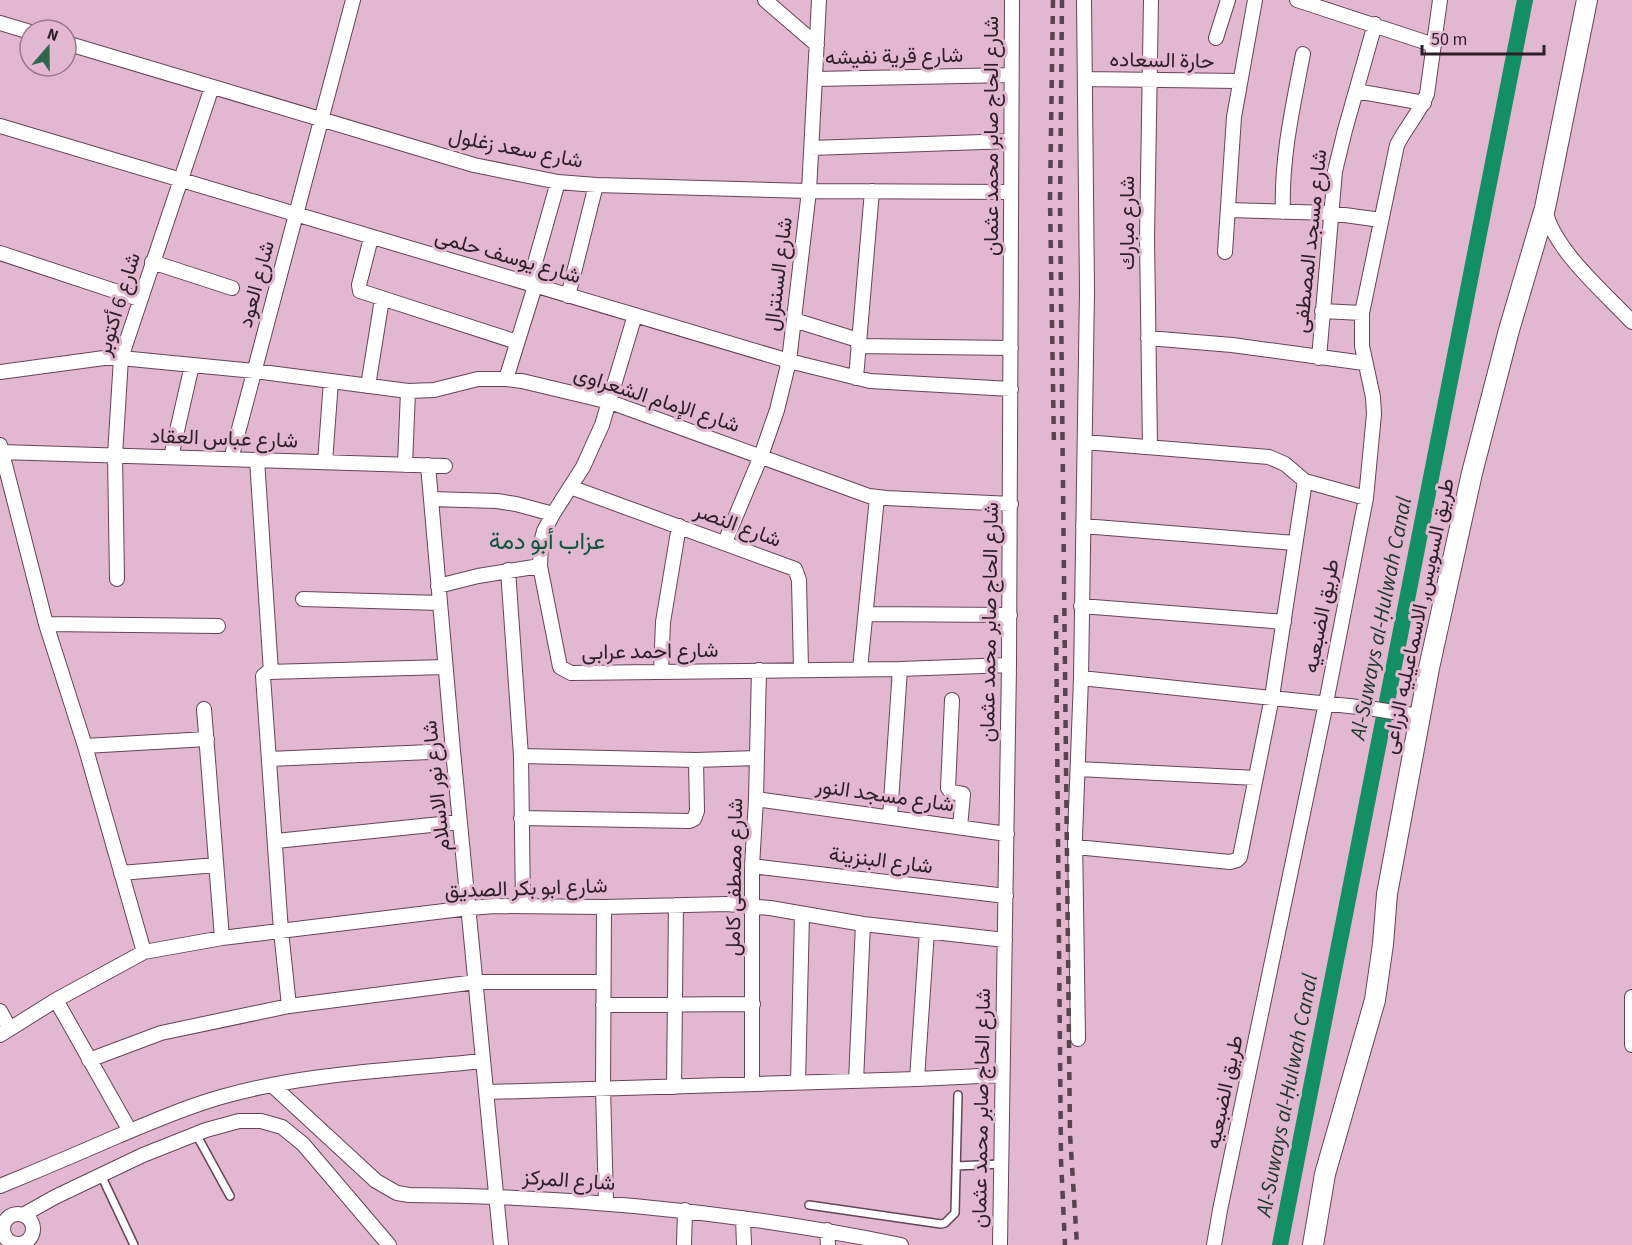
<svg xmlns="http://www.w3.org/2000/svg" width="1632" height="1245" font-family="'Source Sans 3',Vazirmatn,sans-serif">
<rect width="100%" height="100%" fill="#e1b8cf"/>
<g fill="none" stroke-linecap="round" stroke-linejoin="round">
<path stroke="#148e65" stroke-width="16" d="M1280,1245l245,-1245"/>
<defs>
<path id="service" d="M196,1134l34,62
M956,1166l45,-2
M101,1175l33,70
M809,1205l132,19 4,-1 10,-10 3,-118"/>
<path id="minor" d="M765,0l52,45
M1297,0l137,45
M0,23l30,9
M1216,38l12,-38
M66,43l408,122 84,17 38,3 213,6 202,1
M815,79l196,-4
M1085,79l154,2
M1356,91l68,12
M0,126l789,235 81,20 141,8
M811,148l200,-7
M1228,210l102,3 51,7
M1545,210c9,40 59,82 87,112
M1283,212c-2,-54 10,-106 20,-158
M371,238l-12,47 1,6 157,51
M1225,252l9,-135 21,-117
M0,253l139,46
M152,262l80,26
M529,284l29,-102
M568,296l28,-111
M1322,311l40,2
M635,315l-33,110 -19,42 -30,47 -9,17 -3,12 -1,23 20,101 11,6 329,-4 109,-4
M794,320l64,20
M1148,338l84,7 132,18
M858,346l153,2
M1319,358l16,-187 10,-41 30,-106
M0,372l104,-14h17l133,13 154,20 26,-1 44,-11h28l16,2 88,21 259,94 17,2 125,6
M856,378l16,-187
M506,379l29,-93
M368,386l14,-87
M1085,442l184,15 16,7 20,17 61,17
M0,445l46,179 39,122 59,206
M1150,447l-3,-209 4,-238
M1,452l444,14
M171,457l21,-92
M231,459l122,-459
M257,460l14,212
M325,462l6,-81
M405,465l3,-74
M428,465l25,286 48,494
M570,487l225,82 4,11 2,89
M431,499l66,2 19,3 37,10
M1083,526l212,17
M725,542l36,-86 16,-46 12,-49 20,-170 10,-191
M508,570l13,186 2,150
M117,579l-2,-124 6,-97 91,-271
M438,586l40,-10 62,-10
M303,599l137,4
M1081,606l203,16
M867,614l143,1
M46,624l172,2
M860,669l17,-172
M661,672l2,-50 16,-96
M1081,678l287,30 51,8
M952,700l-4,88 3,4 12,2 -3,33
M204,709l18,229
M85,746l122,-7
M521,756l175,4 61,-2
M269,759l184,-8
M1078,769l178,9
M756,799l251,35
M890,817l10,-148
M521,818l168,3 5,-2 3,-8 -1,-51
M276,841l184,-19
M1076,847l154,15 7,-2 3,-3 32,-160 33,-216
M752,866l254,30
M121,873l95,-8
M604,907l-1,181 3,115
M1632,997v48
M56,1000l74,131
M603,1005l150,-1
M289,1006l-8,-75 -18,-255 5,-4 177,-5
M0,1011l10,18
M0,1035l56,-35 88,-48 78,-14 247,-30 26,-2 109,1 123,-3 43,4 93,16 142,16
M1078,1039l-3,-202 6,-159 6,-387 -3,-291
M89,1060l72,-27 128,-27 187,-24h127
M917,1079l10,-148
M856,1081l7,-157
M798,1083l4,-169
M752,1084v-218l4,-67 3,-129
M272,1085l104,96 21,12 12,2c166,1 330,17 492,50
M674,1087l2,-182
M488,1092l429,-13 85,-4
M0,1186c39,-16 79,-33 118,-50 33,-14 68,-29 103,-39 84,-24 175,-27 262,-36
M3 1229a15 15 0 1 1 30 0a15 15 0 1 1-30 0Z
M23,1215l32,-18 88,-42 63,-25 33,-9h22l21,6 21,17 86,101
M743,1218l1,27
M827,1230l1,15
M684,1245l1,-35
M1000,1245l9,-580 3,-665
M1214,1245l6,-35 106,-507 40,-205 8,-84 -1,-17 -11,-51v-33l35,-168c9,-18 23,-33 30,-51l13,-94"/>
<path id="secondary" d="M1313,1245l12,-71 50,-174 8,-56 4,-50 42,-226 43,-195 37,-143 36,-122 42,-208"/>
</defs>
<use href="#service" stroke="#664458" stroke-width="10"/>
<use href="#minor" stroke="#664458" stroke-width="16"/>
<use href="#secondary" stroke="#664458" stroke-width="22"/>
<use href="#service" stroke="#fff" stroke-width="7"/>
<use href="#minor" stroke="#fff" stroke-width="14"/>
<use href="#secondary" stroke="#fff" stroke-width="20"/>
<path stroke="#58434f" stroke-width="4.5" stroke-dasharray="8 8" stroke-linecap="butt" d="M1053,0l-3,199 4,248
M1062,0l-2,206 10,928 7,111
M1056,615l5,545 4,85"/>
</g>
<g text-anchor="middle" stroke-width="6" stroke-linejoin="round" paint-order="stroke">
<g font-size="21" fill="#2d1e27" stroke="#e1b8cf">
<text transform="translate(894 56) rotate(-1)" y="7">شارع قرية نفيشه</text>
<text transform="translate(1162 60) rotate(1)" y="7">حارة السعاده</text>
<text transform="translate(991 136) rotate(-90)" y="7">شارع الحاج صابر محمد عثمان</text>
<text transform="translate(516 148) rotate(11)" y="7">شارع سعد زغلول</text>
<text transform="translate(1127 223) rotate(-90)" y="7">شارع مبارك</text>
<text transform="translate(1310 241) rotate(-84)" y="7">شارع مسجد المصطفى</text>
<text transform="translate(508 256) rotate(16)" y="7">شارع يوسف حلمى</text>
<text transform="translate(778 274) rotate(-83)" y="7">شارع السنترال</text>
<text transform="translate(256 284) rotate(-75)" y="7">شارع العود</text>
<text transform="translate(118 304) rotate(-73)" y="7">شارع 6 أكتوبر</text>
<text transform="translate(657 399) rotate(18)" y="7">شارع الإمام الشعراوى</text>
<text transform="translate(224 438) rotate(2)" y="7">شارع عباس العقاد</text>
<text transform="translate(738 525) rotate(20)" y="7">شارع النصر</text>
<text transform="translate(1321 616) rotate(-79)" y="7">طريق الضبعيه</text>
<text transform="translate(1418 616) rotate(-78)" y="7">طريق السويس, الاسماعيليه الزراعى</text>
<text transform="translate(989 622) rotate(-89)" y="7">شارع الحاج صابر محمد عثمان</text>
<text transform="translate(650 651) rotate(-1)" y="7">شارع احمد عرابى</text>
<text transform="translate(436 786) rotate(-96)" y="7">شارع نور الاسلام</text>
<text transform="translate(885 795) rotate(8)" y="7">شارع مسجد النور</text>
<text transform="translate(881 860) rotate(7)" y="7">شارع البنزينة</text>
<text transform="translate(734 877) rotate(-89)" y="7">شارع مصطفى كامل</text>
<text transform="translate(526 888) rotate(-2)" y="7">شارع ابو بكر الصديق</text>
<text transform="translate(1224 1092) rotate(-78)" y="7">طريق الضبعيه</text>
<text transform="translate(981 1108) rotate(-89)" y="7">شارع الحاج صابر محمد عثمان</text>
<text transform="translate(569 1180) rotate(4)" y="7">شارع المركز</text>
</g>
<g font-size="22" font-style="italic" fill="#1e352b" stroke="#e1b8cf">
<text transform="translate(1380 618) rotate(-79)" y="8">Al-Suways al-Ḥulwah Canal</text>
<text transform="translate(1286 1095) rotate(-79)" y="8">Al-Suways al-Ḥulwah Canal</text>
</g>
<g font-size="24" fill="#10563c" stroke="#e1b8cf">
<text x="547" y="549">عزاب أبو دمة</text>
</g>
</g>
<g transform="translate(48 48) rotate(20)"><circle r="28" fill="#e1b8cf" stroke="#997a8c" stroke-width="1.5"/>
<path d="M0-4.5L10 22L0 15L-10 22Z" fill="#2e664e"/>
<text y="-9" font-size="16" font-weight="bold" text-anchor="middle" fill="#2d1e27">N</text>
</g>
<path d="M1422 45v9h122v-9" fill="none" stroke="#2d1e27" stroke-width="3"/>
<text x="1431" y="45" font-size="18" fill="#2d1e27" stroke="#e1b8cf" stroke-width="4.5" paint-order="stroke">50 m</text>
</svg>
